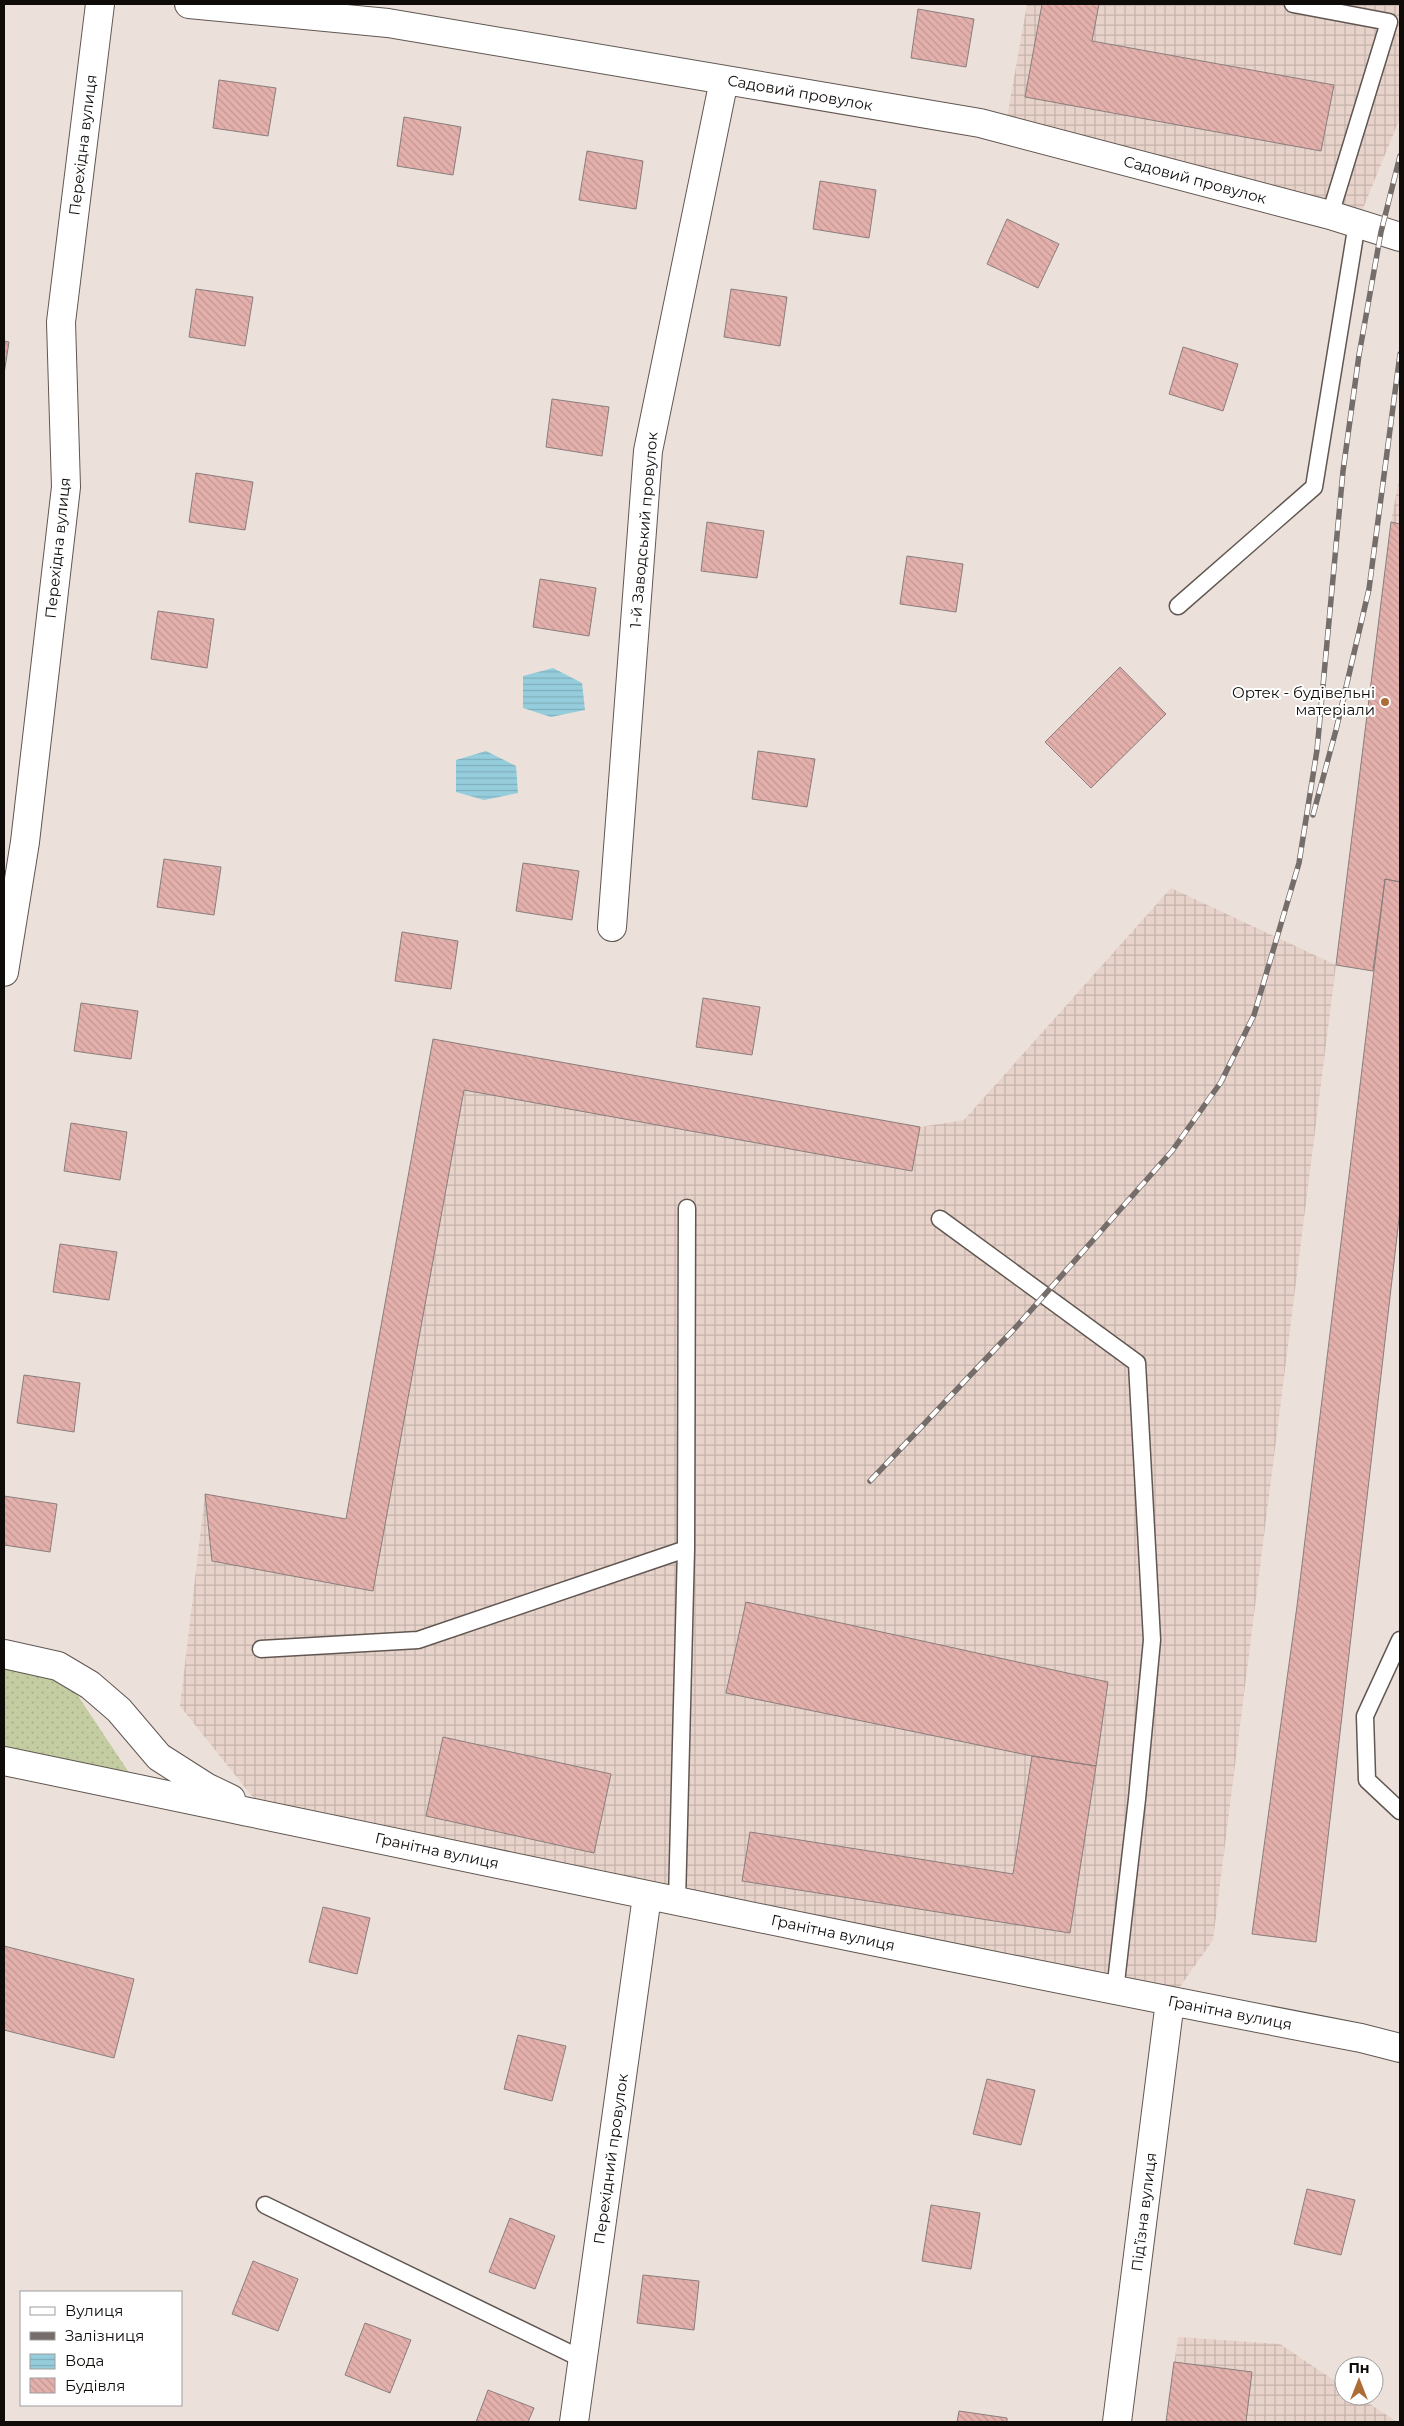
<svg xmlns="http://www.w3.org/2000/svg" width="1404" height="2426" font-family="Montserrat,sans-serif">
<defs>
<pattern id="industrial-grid" width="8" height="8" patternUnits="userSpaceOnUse" patternTransform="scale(1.25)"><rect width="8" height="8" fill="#e7d3ca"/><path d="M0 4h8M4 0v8" fill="none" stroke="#c5b4ac"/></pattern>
<pattern id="grass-dots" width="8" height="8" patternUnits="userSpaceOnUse" patternTransform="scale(1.25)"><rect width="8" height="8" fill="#c4cda2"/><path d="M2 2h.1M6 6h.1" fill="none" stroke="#a7af8a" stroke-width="1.8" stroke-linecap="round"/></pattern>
<pattern id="water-rules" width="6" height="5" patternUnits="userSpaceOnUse" patternTransform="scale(1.25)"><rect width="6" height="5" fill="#95cddc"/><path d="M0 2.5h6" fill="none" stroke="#7fafbb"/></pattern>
<pattern id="building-back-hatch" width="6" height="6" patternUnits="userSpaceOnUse" patternTransform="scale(1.25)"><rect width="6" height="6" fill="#e4b0ac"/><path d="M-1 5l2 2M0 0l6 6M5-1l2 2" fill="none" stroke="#c29693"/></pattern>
</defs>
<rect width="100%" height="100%" fill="#ece0da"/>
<path fill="url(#industrial-grid)" d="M1027,4h373v114l-43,105 -352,-94z
M1400,474v408l-16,-3 -11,92 -37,-6 -123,975 -43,61 -903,-186 -87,-109 25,-212 141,25 87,-480 487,88 44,-7 207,-232 165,77 55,-443z
M1178,2337l102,7 64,43v9h14l39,26h-231z"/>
<path fill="url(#grass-dots)" d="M4,1654l54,12 82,123 -136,-28z"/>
<path fill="url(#water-rules)" d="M553,668l29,15 3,27 -34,7 -28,-9v-32z
M486,751l30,15 2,27 -34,7 -28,-8v-32z"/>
<path fill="url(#building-back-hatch)" stroke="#8a7e7d" d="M1042,4h57l-7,37 242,44 -13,66 -296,-54z
M918,9l56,10 -8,48 -55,-9z
M219,80l57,8 -8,48 -55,-8z
M404,117l57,10 -8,48 -56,-9z
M587,151l56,10 -7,48 -57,-9z
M820,181l56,9 -7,48 -56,-9z
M1007,219l52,25 -21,44 -51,-24z
M196,289l57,8 -8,49 -56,-9z
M731,289l56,8 -7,49 -56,-9z
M4,341l5,1 -5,32z
M1183,347l55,17 -15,47 -54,-17z
M552,399l57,8 -7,49 -56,-9z
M196,473l57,9 -8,48 -56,-8z
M707,522l57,9 -7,47 -56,-7z
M1391,522l9,2v358l-15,-3 -12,92 -37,-6z
M907,556l56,8 -7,48 -56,-8z
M540,579l56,9 -7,48 -56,-9z
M158,611l56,8 -7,49 -56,-9z
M1120,667l46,47 -75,74 -46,-46z
M758,751l57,8 -8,48 -55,-8z
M164,859l57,8 -7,48 -57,-8z
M523,863l56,8 -7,49 -56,-9z
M1385,879l15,3v328l-84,732 -64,-8 45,-328z
M402,932l56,9 -7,48 -56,-8z
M703,998l57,9 -8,48 -56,-8z
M81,1003l57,8 -7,48 -57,-8z
M433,1039l487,88 -8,44 -448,-81 -91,501 -161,-30 -7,-67 141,25z
M71,1123l56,9 -7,48 -56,-9z
M60,1244l57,8 -8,48 -56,-8z
M24,1375l56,8 -6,49 -57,-9z
M4,1496l53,8 -7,48 -46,-7z
M746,1602l362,80 -12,84 -64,-10 -306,-63z
M443,1737l168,37 -17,79 -168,-37z
M1032,1756l64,10 -26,167 -328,-52 8,-49 263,42z
M323,1907l47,11 -13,56 -48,-12z
M4,1946l130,33 -20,79 -110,-28z
M518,2035l48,11 -14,55 -48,-12z
M987,2079l48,11 -14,55 -48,-11z
M1307,2189l48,11 -14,55 -47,-11z
M931,2205l49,8 -9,56 -49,-8z
M510,2218l45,18 -20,53 -46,-17z
M253,2261l45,18 -20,52 -46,-17z
M643,2275l56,6 -5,49 -57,-7z
M365,2323l46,17 -21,53 -45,-18z
M1174,2362l78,10 -6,50h-80z
M488,2390l46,18 -6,14h-52z
M959,2411l48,7v4h-50z"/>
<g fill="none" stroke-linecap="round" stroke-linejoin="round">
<defs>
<path id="lane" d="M1293,4l96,18 -59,193
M1178,606l136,-119 43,-264
M940,1219l197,144 15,277 -15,159 -22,192
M686,1549l1,-341
M1400,1640l-35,76 2,64 33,31
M261,1649l157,-9 268,-91 -9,352
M265,2205l317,154"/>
<path id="street" d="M189,4l199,19 592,100 350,92 70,22
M612,927l36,-476 76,-371
M4,972l21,-130 41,-355 -5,-165 39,-318
M4,1654l54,12 32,19 29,25 40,47 47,30 25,12
M4,1761c452,94 904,190 1357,277l39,10
M574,2422l73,-526
M1117,2422l53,-421"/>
</defs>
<use href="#lane" stroke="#615752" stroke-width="19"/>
<use href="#street" stroke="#615752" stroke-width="30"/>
<use href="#lane" stroke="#fff" stroke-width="16"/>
<use href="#street" stroke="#fff" stroke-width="28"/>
<defs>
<path id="rail" d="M1313,815l23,-85 33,-141 31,-235
M870,1481l147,-155 155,-175 49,-69 33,-67 45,-152 18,-113 26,-279 16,-116 22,-123 19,-76"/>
</defs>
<use href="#rail" stroke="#756d6a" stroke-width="5.5"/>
<use href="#rail" stroke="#fff" stroke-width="4" stroke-dasharray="11" stroke-linecap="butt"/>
</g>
<circle fill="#ae6c37" stroke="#fff" stroke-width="2" cx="1385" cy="702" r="5"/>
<g text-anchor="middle" stroke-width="4" stroke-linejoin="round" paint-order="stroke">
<g font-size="15" fill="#0f0b09" stroke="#fff">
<text transform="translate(800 93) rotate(10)" y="5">Садовий провулок</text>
<text transform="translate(83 145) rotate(-83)" y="5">Перехідна вулиця</text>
<text transform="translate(1195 180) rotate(15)" y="5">Садовий провулок</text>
<text transform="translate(644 530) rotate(-85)" y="5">1-й Заводський провулок</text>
<text transform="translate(58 548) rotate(-84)" y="5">Перехідна вулиця</text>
<text transform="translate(437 1851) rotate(12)" y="5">Гранітна вулиця</text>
<text transform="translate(833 1933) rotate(12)" y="5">Гранітна вулиця</text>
<text transform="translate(1230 2013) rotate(11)" y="5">Гранітна вулиця</text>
<text transform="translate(611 2159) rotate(-82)" y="5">Перехідний провулок</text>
<text transform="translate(1144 2212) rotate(-83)" y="5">Підʼїзна вулиця</text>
</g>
<g font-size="15" fill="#0f0b09" stroke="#fff" text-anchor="end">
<text x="1375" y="698">Ортек - будівельні<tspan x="1375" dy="17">матеріали</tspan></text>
</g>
</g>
<rect width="1404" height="2426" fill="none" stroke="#0f0b09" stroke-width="10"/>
<rect x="20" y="2291" width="162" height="115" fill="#ffffff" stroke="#9f9d9d"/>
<rect x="30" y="2307" width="25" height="8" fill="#ffffff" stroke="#9f9d9d"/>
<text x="65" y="2316" font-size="15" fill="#0f0b09">Вулиця</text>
<rect x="30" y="2332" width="25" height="8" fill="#756d6a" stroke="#9f9d9d"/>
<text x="65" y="2341" font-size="15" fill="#0f0b09">Залізниця</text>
<rect x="30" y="2354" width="25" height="15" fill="url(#water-rules)" stroke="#9f9d9d"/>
<text x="65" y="2366" font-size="15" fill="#0f0b09">Вода</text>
<rect x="30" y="2378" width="25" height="15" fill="url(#building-back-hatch)" stroke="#9f9d9d"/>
<text x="65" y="2391" font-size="15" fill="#0f0b09">Будівля</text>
<g transform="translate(1359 2381)"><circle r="24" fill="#ffffff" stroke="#9f9d9d"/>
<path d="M0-4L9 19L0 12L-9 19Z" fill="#ae6c37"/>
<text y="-8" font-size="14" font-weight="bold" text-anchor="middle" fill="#0f0b09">Пн</text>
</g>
</svg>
